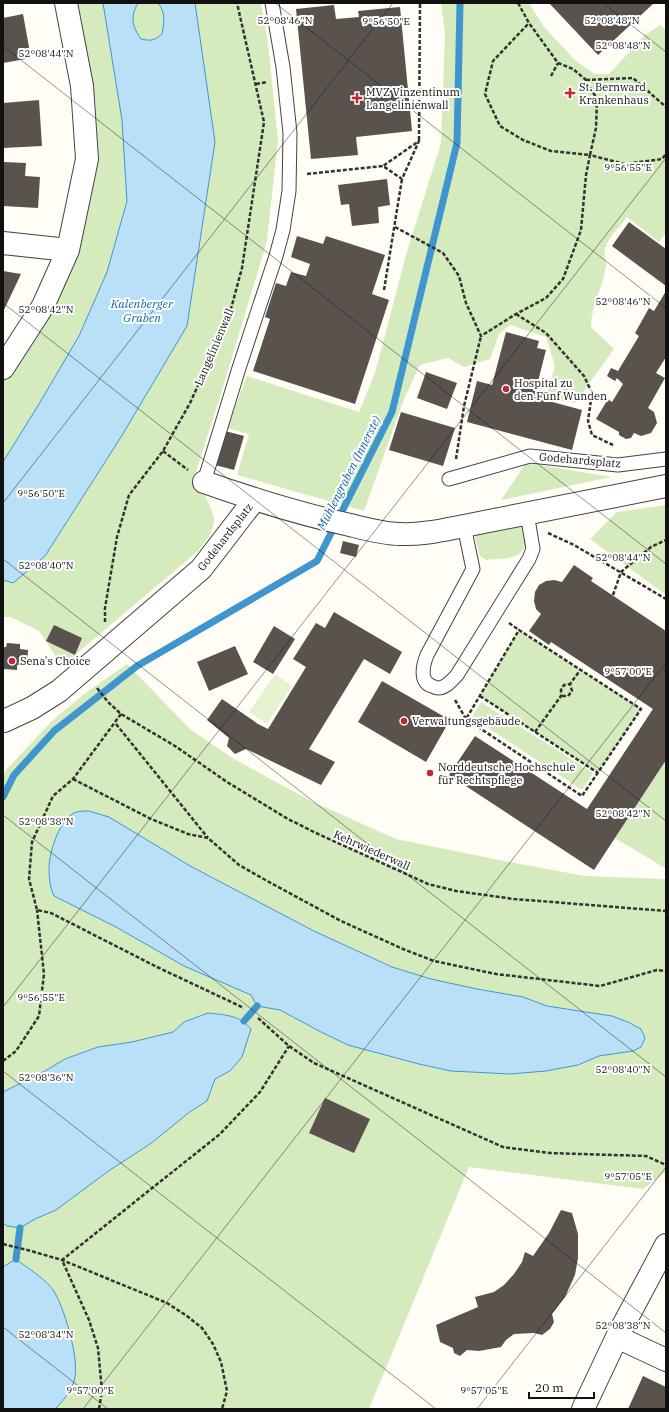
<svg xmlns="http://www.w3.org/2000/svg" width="669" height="1412" font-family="'IBM Plex Serif',serif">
<rect width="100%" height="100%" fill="#fffdf5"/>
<path fill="#d5ebbd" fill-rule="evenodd" d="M68,3h193l7,40 10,97 -11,101 -47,156 -25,78c4,10 20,37 19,46 -1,12 -10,22 -16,30l-136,115 -23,-35 -28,-14h-8v-246l42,-65 45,-148z
M441,3h88l15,24 32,34 19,13h14l36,-39 15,-10 6,5v203l-7,9 -32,-25c-7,10 -18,19 -22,31 -2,5 2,12 1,18 -3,21 -15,40 -15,61l23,22 -39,54 -29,-5 9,-32 -9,-29 -36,-12 -11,9 -9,25 -26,8 -16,-9 -28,7 -16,34 -40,112 -127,-36 12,-41 -22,-6 20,-52 112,36 16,-39 31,-118 35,-112 4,-109z
M526,463l86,14 -111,23z
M666,505v90l-76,-56 27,-27z
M520,525c5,5 8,10 6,17 -3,19 -24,16 -40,18l-6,-4 -5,-19 3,-5z
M519,630l122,79 -43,64 -118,-77z
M127,664l64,66 43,29 77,42 85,38 108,22 81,15 81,3v293l-23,17 -174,-22 -100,242h-314l6,-6 13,-49 -2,-15 -56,-79 -13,7v-44l4,3 13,2 130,-84 41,-33 16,-10 8,-22 15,-8 14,-50 -18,-6 -18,-2 -24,9 -11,10 -41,10 -34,5 -33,12 -20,12 -42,21v-315l3,-7 45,-48 33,-28zM89,811l20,6 83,50 122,64 78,36 39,12 46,10 46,8 24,9 65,10 21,35 -34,5 -21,9 -32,6 -36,3 -59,-3 -32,-7 -71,-19 -27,-13 -42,-22 -22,-4 -6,-11 -67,-29 -68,-39 -62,-31c-3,-8 -6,-19 -5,-28 2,-15 11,-52 28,-56 3,-1 8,-1 12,-1z
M481,702l112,71 -11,17 -110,-73z
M666,760v108h-1l-50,-30z"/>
<path fill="#e6f2cf" d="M275,674l17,12 -25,38 -18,-12z"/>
<path fill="#b9e0f7" stroke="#3f96cf" d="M103,3h35c-8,14 -6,23 3,36 11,2 12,2 21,-5 2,-11 4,-22 -4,-31h37l20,139 -28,184 -66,111 -76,119 -32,27 -10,-3v-118l36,-58 40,-68 28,-64 20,-71 -5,-81z
M89,811l20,6 83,50 122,64 78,36 39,12 46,10 46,8 24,9 65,10 16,6 13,7 4,9 -4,9 -8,4 -34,5 -21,9 -32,6 -36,3 -59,-3 -32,-7 -71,-19 -27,-13 -41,-22 -23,-4 -6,-11 -67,-29 -68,-39 -62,-31c-4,-8 -5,-18 -5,-28 0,-15 11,-52 28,-56 3,-1 8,-1 12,-1z
M208,1013c18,2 31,2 43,16l-9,28 -12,14 -15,8 -8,22 -16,10 -41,33 -40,26 -54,40 -21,9 -15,9 -13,-2 -4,-3v-131l42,-21 20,-12 33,-12 34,-5 41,-10 11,-10z
M16,1259c11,9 32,21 39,34 10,18 27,72 18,91 -3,9 -11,18 -18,25h-52v-142z"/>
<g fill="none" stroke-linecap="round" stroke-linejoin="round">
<path stroke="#3f96cf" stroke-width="7" d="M3,797l11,-22 40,-44 83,-65 180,-105 75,-149 65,-269 3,-140
M244,1021l13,-15
M16,1259l4,-31"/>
</g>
<path fill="#5a524d" d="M549,3h105l-56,52z
M334,5l2,14 23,-2 -1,-6 42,-4 12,124 -56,6 2,18 -47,4 -15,-150z
M23,14l8,44 -28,5v-45z
M39,100l3,46 -39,2v-45z
M3,162l23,1 -1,13 15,1 -2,31 -35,-2z
M387,179l3,26 -12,2 1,16 -27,3 -3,-22 -8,1 -3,-20z
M629,222l37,27v37l-54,-40z
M297,236l26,8 3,-8 59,19 -13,39 17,6 -34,104 -102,-33 17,-52 -5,-2 11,-34 10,3 5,-14 15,4 4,-12 -19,-7z
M3,271l18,3 -18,38z
M666,291v66l-10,16 9,5 -17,30 6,4 3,11 -6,10 -10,3 -7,-3 -3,5 -5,1 -7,-4v-3l-23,-13 12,-20 4,3 11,-18 -6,-6 -2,3 -8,-5 4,-8 7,3 21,-35 -4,-3 14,-25 5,3z
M506,332l33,9 -2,7 9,2 -12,47 48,13 -10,40 -105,-28 10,-41 15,4z
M426,372l31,11 -10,26 -30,-11z
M401,412l54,16 -12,38 -54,-16z
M225,431l19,5 -10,34 -19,-5z
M343,541l16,4 -3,12 -16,-4z
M574,565l19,13 -2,3 75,50v129l-72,110 -145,-95 26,-39 112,73 66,-100 -102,-67 -2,3 -20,-14 12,-17 -5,-5 -2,-8 1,-9 4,-7 7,-4 8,-1 8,2z
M334,612l68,40 -12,22 -26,-15 -55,90 26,13 -14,23 -75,-36 -11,5 -8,-8 2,-8 -22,-18 15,-21 36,25 10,5 38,-62 -13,-8 23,-36 9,5z
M54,625l28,13 -7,17 -29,-14z
M274,626l21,13 -22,35 -20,-12z
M7,643l13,1v5l8,1 -1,16 -10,-1v5l-13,-1 -1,-22h3z
M235,646l13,28 -39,17 -12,-29z
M382,681l68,39 -24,42 -68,-40z
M325,1098l45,21 -16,34 -45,-20z
M561,1210l11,3 6,21v24l-3,17 -10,22 -13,17 2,8 -4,7 -8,6 -8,-2 -20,1 -8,6 -5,7 -22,4 -12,-1 -7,6 -6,-3 -1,-5 -13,-6 -4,-17 42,-18 -3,-10 19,-5 10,-7 10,-11 8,-12 3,-10 8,4 16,-23z
M643,1376l23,11v22h-38z"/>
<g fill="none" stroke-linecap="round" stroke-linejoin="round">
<defs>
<path id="lane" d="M449,479l81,-23 88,9 48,-6
M204,482l35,-114 37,-112 7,-26 6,-39 1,-58 -7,-66 -11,-64
M464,526l9,43 -46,86c-4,10 -8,27 5,31 2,1 4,2 6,2 8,0 14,-8 19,-13l72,-116 4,-10 -6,-36"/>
<path id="street" d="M3,243l65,7
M3,368l40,-62 25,-56 19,-91 -5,-73 -16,-83
M204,482c48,17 96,32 146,43 16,4 34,9 50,9 22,1 43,-4 64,-8l202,-40
M4,721l28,-13 27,-17 142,-122 54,-70
M617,1337l49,23
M583,1409l34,-72 49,-92"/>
</defs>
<use href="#lane" stroke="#444" stroke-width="15"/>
<use href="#street" stroke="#444" stroke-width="24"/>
<path stroke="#333" stroke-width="2.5" stroke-dasharray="4 2" stroke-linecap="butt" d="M518,3l11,20 29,40 15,6 13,11 11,19 -1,29 -6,27 -39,-4 -28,-11 -23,-14 -15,-32 8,-33 36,-38
M551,76l7,-13
M586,80l47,-2 33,29
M256,84l11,-2
M419,140l1,-137
M307,174l76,-8 19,13 17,-38 -36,25
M395,227l48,26 16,23 7,27 15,33 35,-22 30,-16 17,-19 18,-49 5,-55 4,-20 34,9 38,-5 4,-5
M384,290l18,-111
M516,314l30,19 38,43 8,17 -4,28 4,14 21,10
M163,451l25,19
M456,459l8,-53 17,-70
M548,533l26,12 92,54
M613,595l8,-23 30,-25 15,-7
M105,622v-14l12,-71 12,-42 34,-44 27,-48 38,-83 14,-52 22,-146 -27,-119
M509,623l10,7
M97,688l11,14 13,12 54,32 52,36 61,37 28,14 112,51 28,7 58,8 152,12
M480,696l118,77
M562,696h6l4,-5 -2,-7 11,-15
M455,700l11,19 116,77 59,-87 -122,-79 -53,89
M121,714l-48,65 -20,17 -21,46 -3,37 8,31 14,3 106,54 87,41
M116,724l92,114
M535,732l26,-36v-6l3,-5 6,-1
M73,779l78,40 37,15 20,4 31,27 30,17 72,39 62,28 31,12 62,13 104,12 57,-16 9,1
M258,1018l31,28 25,17 189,84 46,6 97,3 20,9
M3,1061l13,-10 23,-35 5,-42 -7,-64
M3,1244l28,7 31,9 105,43 20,13 15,12 11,16 8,18 6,29 -5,18
M99,1409l3,-18 -4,-43 -9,-28 -27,-60 158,-126 40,-42 29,-46"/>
<use href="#lane" stroke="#fff" stroke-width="13"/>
<use href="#street" stroke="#fff" stroke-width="22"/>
</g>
<path fill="none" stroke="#111" stroke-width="1" stroke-opacity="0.45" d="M275,3l391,305M603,3l63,49M3,46l663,518M3,303l663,518M3,503l390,-500M3,559l663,518M3,815l663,518M3,1007l663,-849M3,1071l433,338M3,1327l105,82M83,1409l583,-746M477,1409l189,-242"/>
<g fill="#c4262e" stroke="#fff" stroke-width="1.5">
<path d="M568 87h4v4h4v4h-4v4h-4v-4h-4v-4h4z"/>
<path d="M355 92h4v4h4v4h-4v4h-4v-4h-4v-4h4z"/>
<circle cx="506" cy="389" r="4"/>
<circle cx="12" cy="661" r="4"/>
<circle cx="404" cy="721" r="4"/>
<circle cx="430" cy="773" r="4"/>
</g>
<g text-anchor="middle" stroke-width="4" stroke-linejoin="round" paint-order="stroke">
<g font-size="11" fill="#111" stroke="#fff" text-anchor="start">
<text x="579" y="91">St. Bernward<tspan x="579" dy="13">Krankenhaus</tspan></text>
<text x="366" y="96">MVZ Vinzentinum<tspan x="366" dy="13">Langelinienwall</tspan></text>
<text x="514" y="387">Hospital zu<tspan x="514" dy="13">den Fünf Wunden</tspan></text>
<text x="20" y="665">Sena's Choice</text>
<text x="412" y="725">Verwaltungsgebäude</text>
<text x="438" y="771">Norddeutsche Hochschule<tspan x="438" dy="13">für Rechtspflege</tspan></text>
</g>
<g font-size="11" fill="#111" stroke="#fff">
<text transform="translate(214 347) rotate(-67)" y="4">Langelinienwall</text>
<text transform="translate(580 460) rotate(5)" y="4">Godehardsplatz</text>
<text transform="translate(225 537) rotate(-52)" y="4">Godehardsplatz</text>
<text transform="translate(372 850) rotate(24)" y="4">Kehrwiederwall</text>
</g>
<g font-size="12" font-style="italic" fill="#1768a6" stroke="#fff">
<text x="142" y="308">Kalenberger<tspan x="142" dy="14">Graben</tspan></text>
<text transform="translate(349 473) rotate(-63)" y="4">Mühlengraben (Innerste)</text>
</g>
</g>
<g font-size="10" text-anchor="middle" fill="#111" stroke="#fff" stroke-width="4" stroke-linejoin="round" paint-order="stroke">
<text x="285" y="24">52°08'46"N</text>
<text x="612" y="24">52°08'48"N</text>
<text x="386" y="25">9°56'50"E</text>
<text x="623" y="49">52°08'48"N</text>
<text x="46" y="57">52°08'44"N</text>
<text x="628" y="171">9°56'55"E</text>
<text x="623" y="305">52°08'46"N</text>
<text x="46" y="313">52°08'42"N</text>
<text x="41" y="497">9°56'50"E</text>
<text x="623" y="561">52°08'44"N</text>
<text x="46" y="569">52°08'40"N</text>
<text x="628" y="675">9°57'00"E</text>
<text x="623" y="817">52°08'42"N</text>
<text x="46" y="825">52°08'38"N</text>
<text x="41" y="1001">9°56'55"E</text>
<text x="623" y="1073">52°08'40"N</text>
<text x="46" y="1081">52°08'36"N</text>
<text x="628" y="1180">9°57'05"E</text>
<text x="623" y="1329">52°08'38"N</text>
<text x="46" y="1338">52°08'34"N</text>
<text x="90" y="1394">9°57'00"E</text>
<text x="484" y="1394">9°57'05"E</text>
</g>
<rect width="669" height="1412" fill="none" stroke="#111111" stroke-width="8"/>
<path d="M529 1392v6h65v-6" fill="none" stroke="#111111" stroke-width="2"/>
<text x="535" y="1392" font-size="12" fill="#111111" stroke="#ffffff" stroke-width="3" paint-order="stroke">20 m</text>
</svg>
